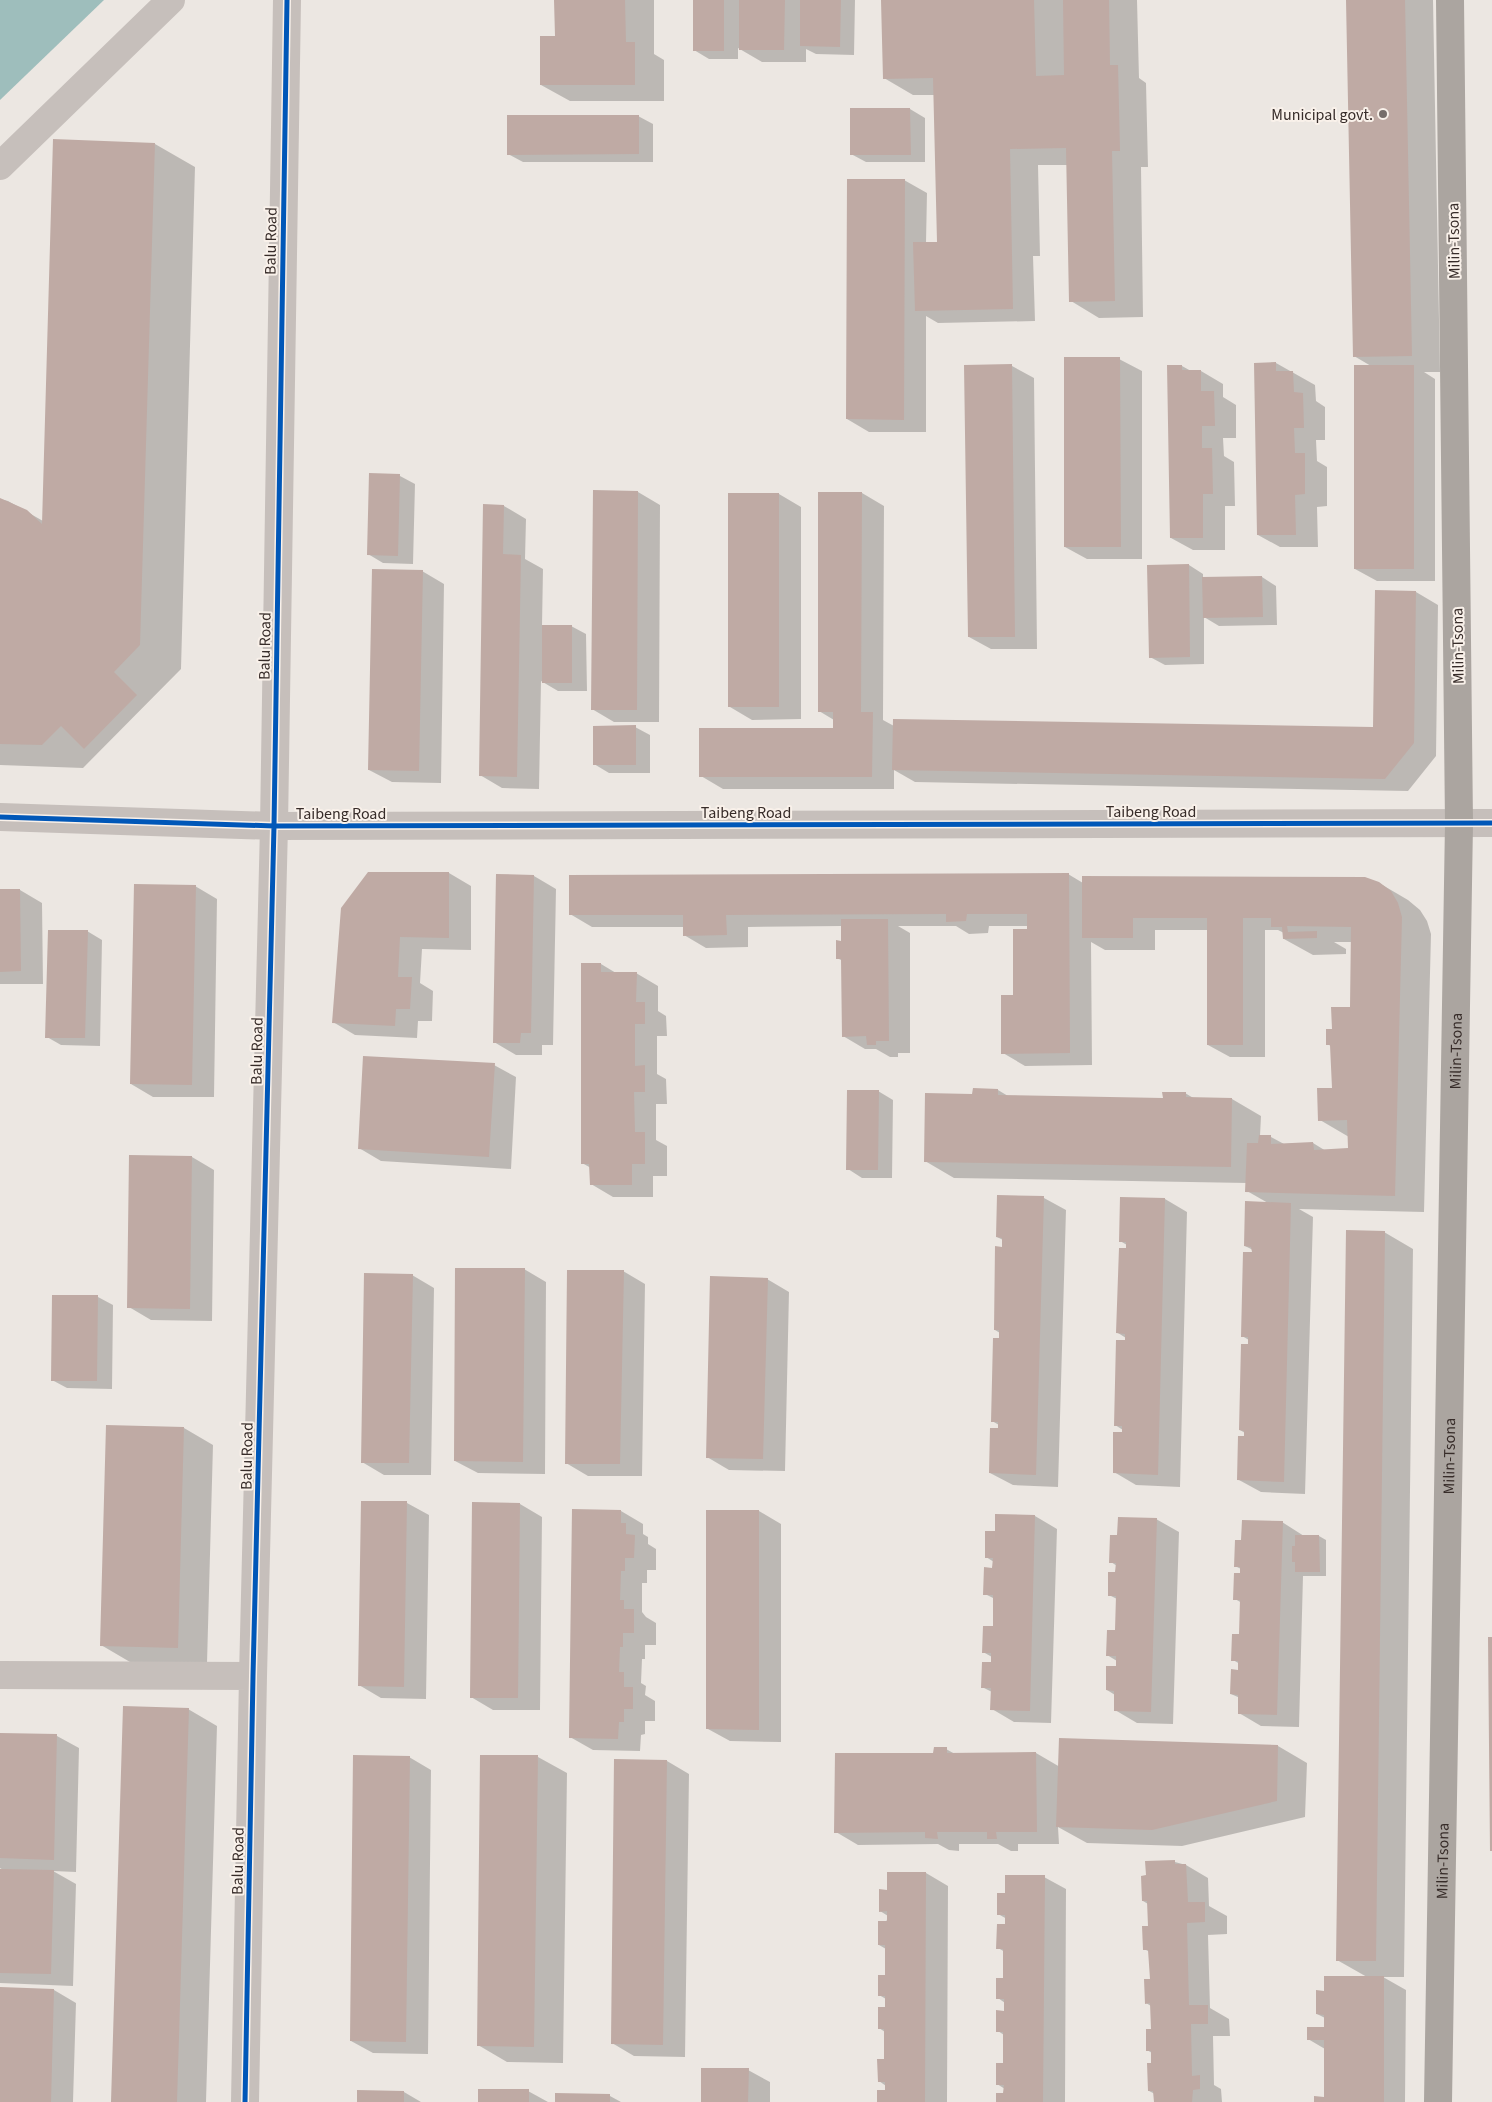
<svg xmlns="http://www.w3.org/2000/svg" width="1492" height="2102" font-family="'Source Sans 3',sans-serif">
<rect width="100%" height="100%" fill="#ece7e2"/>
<path fill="#9ebebc" d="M0,0h104l-104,100z"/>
<path fill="#0003" d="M556,0h98v54l10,6v41h-94l-29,-16 15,-48z
M694,0h161l-1,55 -38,-1 -10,-5v13h-44l-24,-14v11h-29l-15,-9z
M882,0h255l2,78 7,5 2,84h-7l2,150 -44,1 -28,-17 -4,-136h-29l2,91h-7l2,65 -97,2 -12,-7v116h-57l-22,-13 57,-239 23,13 -1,50h12l-3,-148h-22l-29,-17z
M1347,0h86l7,372h-16l11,7v202h-58l-22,-12 16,-203 -17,-10z
M851,109h59l15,9v44h-59l-15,-8z
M638,116l15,8v38h-130l-15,-8z
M155,144l40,23 -14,502 -98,99 -83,-3v-266l8,2 35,20z
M1119,359l23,12v188h-55l-22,-12z
M1276,363l39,22 1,16 9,6v33h-9l1,21 10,6v39l-10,1 1,40h-38l-22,-12z
M1012,366l22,12 3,271h-46l-22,-12z
M1182,366l9,5h10l22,13v13l13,8v33h-13l1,18 10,6 1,44h-10v44h-32l-22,-12z
M371,475l29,1 15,8 -2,80 -30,-1 -15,-9z
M594,491l44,1 22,13 -1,217h-45l-22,-13z
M862,493l22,13 -1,214 11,6 480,2 42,-136 22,13 -2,151 -28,35 -493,-9 -21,-12v19h-171l-22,-13 133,-46v-10l-15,-9z
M779,494l22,13v212l-49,1 -22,-13z
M485,506h19l22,13 -1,40 18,10 -1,57h29l15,8 1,57h-29l-17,-10 -2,108 -37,-1 -22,-13z
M1189,565l14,9v4l59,-1 14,9 1,39 -58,1 -15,-9v47l-39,1 -15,-8z
M422,571l22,13 -3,199 -49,-1 -23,-12z
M635,727l15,8v38h-41l-15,-9z
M449,873l22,13v64l-49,-1 -2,34 13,8 -1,30h-14l-1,17 -62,-3 -22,-13z
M1068,874l15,9h296l29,17 12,10 7,11 4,13 -7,278 -125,-3 14,8 -8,277 -44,-2 -22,-12 6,-43v-4l-5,-3 9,-84v-6l-7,-4 11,-83v-3l-8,-4 23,-43 -21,-12v-8l-293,-5 -29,-17 49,-66 24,-5 10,6 156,3 21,-6 10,6h37l29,17 -1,20 11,1 13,7 29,-1 13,8 23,-1v-13l-29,-17 13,-31 -2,-43 -4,-2 6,-14 18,-22 1,-66h-18l12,7v5l-33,1 -29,-16v-6l-6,-3h-13v127h-35l-22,-12v-115h-53v20h-50l-14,-8 1,123 -67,1 -22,-13 26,-127h-40l-1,7 -19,1 -13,-8h-58l12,7v120h-12v4h-8l-14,-8h-11l-22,-13v-75l-6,-3 6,-16 -1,-16 -94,1v20l-42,1 -22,-13v-8h-92l-22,-13z
M497,876h37l22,13 -3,156h-11v10h-26l-22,-13z
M195,886l22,13 -3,198h-61l-22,-13z
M0,890h20l22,13 1,81h-43z
M87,931l15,9 -2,106 -39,-1 -14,-8z
M601,964l15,9h20l22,13v25l8,5 1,20h-10v38l9,5 1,25h-11v36l11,6v30h-14v21h-40l-22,-13v-16l-9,-5z
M494,1065l22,12 -5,92 -130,-8 -22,-13z
M878,1091l15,9 -1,78h-30l-14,-9z
M192,1157l22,13 -2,151 -61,-1 -22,-13z
M998,1196l46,2 22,12 -8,277 -45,-2 -23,-12 9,-48 -7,-4 8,-82v-6l-5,-3 8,-90 -6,-3z
M1122,1198l43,1 22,13 -7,275 -44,-2 -22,-13 9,-38v-4l-8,-5 11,-83v-4l-8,-5 9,-88 -7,-4z
M1384,1232l29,17 -9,728h-21l23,13 -1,112h-90l10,-4v-49l-17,-10 17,-11v-10l-8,-4 8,-22 42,-15 -30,-17z
M524,1269l22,13 -1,192 -67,-1 -23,-12z
M623,1271l22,13 -3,192h-54l-22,-13z
M412,1275l22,13 -3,187h-47l-22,-13z
M767,1279l22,13 -4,179 -56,-1 -22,-13z
M98,1297l15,8 -1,84 -45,-1 -15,-8z
M184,1428l29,17 -6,219 -77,-2 -29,-17z
M407,1503l22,12 -3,184 -45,-1 -22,-13z
M520,1504l22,13 -2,193h-47l-22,-13z
M574,1510l47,1 22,13v10l5,3v7l8,5v21h-9v13h-5v29l4,5 10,6v22h-11v14h-3l-1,24 5,3 -1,9 10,6v20h-10v13l-4,1 -1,16 -47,-1 -23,-13z
M759,1511l22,13v218l-51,-1 -22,-12z
M1035,1516l22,13 -6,194 -37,-1 -22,-13v-17l-10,-5 10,-23v-7l-9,-5 11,-24 1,-29 -10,-5 9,-32 -8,-5 10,-24z
M1156,1519l23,13 -6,192 -36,-1 -22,-13v-15l-8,-5 10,-22v-7l-10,-6 9,-23 1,-33 -8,-4 8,-29 -6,-4 7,-26z
M1282,1522l22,14h15l7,4v36h-23l-4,151 -38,-1 -22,-13 1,-15 -9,-4 8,-23 1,-7 -7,-4 7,-24 2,-33 -7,-4 6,-30 -6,-3 7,-25z
M188,1709l29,17 -11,376h-94z
M0,1734l57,2 22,12 -3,124 -23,-1 23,13 -3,102 -73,-3v-113h3l-3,-2z
M1278,1746l29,17 -2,54 -123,29 -95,-3 -29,-16 1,17h-41v7h-7l-13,-7h-39v7l-10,-1 -11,-6 -80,1 -22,-13 99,-78 11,-5 9,5 81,-1 24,14z
M409,1757l22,13 -3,284 -55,-1 -22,-12z
M538,1757l29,16 -4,290 -56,-1 -29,-17z
M667,1761l22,13 -4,283 -51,-1 -22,-13z
M1175,1862l11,3 22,13 1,28 18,10v18l-19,1 2,73 19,11 1,17h-17l1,49 7,4 1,13h-67v-8l-6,-3 3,-38 -5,-3 5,-20 -1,-24 -5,-3 5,-23 -1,-28 -6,-3 5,-22 -1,-23 -5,-3z
M926,1873l22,13 -1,216h-68l7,-11v-5l-7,-5 6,-20v-29l-6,-4 7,-20v-9l-7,-4 7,-18v-28l-7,-4 9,-29 -8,-5 8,-20z
M1044,1877l22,12 -1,213h-68l7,-8 1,-5 -8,-5 7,-20v-29l-6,-4 7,-19v-9l-7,-5 7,-18v-28l-7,-4 9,-23v-6l-9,-5 8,-20z
M0,1989l54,1 22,13 -3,99h-73z
M748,2070l22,12v20h-68z
M528,2091l20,11h-68z
M404,2092l17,10h-63z
M610,2096l11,6h-65z"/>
<path fill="#bfaaa4" d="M554,0h71l1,42h9v43h-95v-49h15z
M693,0h31v51h-31z
M739,0h46l-1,50h-45z
M800,0h41l-1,47 -40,-1z
M881,0h153l2,76 28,-1 -1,-75h46l1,65h8l2,86h-8l3,150 -46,1 -3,-154 -56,1 3,160 -98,2 -2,-69h24l-4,-164 -50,1z
M1346,0h59l7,356 -59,1z
M850,108h60l1,47h-61z
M507,115h132v39l-132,1z
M53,139l102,4 -15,502 -26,27 23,23 -53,54 -23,-23 -19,19 -42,-1v-246l27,12 15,14z
M847,179h58l-1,241 -58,-1z
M1064,357h56l1,190h-57z
M1276,362v9h17l1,21 9,1 1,35h-10l1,25h10v41l-10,1 1,40h-39l-3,-172z
M1012,364l3,273h-47l-4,-272z
M1167,365h15v5h19v21h13l1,35h-13v22h10l1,46h-10v44h-33z
M1354,365h60v204h-60z
M369,473l31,1 -2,82 -31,-1z
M593,490l45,1 -1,219h-46z
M818,492h44l-1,220h12l-1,65h-173v-49h134v-16h-15z
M728,493h51v214h-51z
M483,504l21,1 -1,49 18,1 -4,222 -38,-1z
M1189,564l1,93 -41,1 -2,-93z
M372,569l51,1 -4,201 -51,-1z
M1262,576l1,41 -60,1 -1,-41z
M1375,590l41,1 -2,152 -29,36 -493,-9 1,-51 480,8z
M542,625h30v58h-30z
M636,725v40h-43v-39z
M368,872h81v66l-49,-1 -2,40h14l-2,32h-14l-1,17 -63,-3 9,-115z
M1069,873l1,180 -69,1v-59h12v-66h14v-15h-60l-1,7 -20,1v-8l-220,1 1,20 -44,1v-21h-114v-40z
M496,874l38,1 -3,158h-10l-1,10h-27z
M1082,876l283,1 14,5 12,9 7,12 4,14 -7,279 -150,-4 2,-49h11l1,-8h12v9l42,-2 1,8 34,-2 -1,-28 -29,1 -1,-33h15l-2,-43h-4v-16h6l-1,-22h19l1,-80 -64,-1 1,6 29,-1v7l-34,1 -1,-12h-11v-9h-28v127h-36v-127h-74v20h-51z
M134,884l62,1 -4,200 -62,-1z
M0,889h20l1,82 -21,1z
M841,919h47l1,122h-13v4h-9l-1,-9 -24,1 -1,-78h-5v-19l5,1z
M48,930h40l-3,108h-40z
M581,963h20v9h36l-1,30h9v22h-10v42l10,-1v27h-11l1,40h10v32h-13v21h-42l-1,-21h-8z
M363,1056l132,7 -6,94 -131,-8z
M973,1088l25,1v6l165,3 -1,-6h24v5l46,1 -1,69 -307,-5 1,-69 47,1z
M847,1090h32l-1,80h-32z
M129,1155l63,1 -2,153 -63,-1z
M997,1195l47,1 -8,279 -47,-2 1,-45h8v-6h-7l2,-84h6v-8h-5l1,-84 7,1v-9l-6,-1z
M1120,1197l45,1 -7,277 -45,-2v-41h9v-6h-8l2,-86h9v-6l-9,-1 3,-85h7v-6h-7z
M1245,1201l46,2 -7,279 -47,-2 1,-44h6v-5l-5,-1 2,-86h7v-7h-7l2,-85h9l-1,-5 -7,-1z
M1346,1230l39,1 -9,730h-40z
M455,1268h70l-2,194 -69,-1z
M567,1270h57l-4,194h-55z
M364,1273l49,1 -4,189h-48z
M710,1276l58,2 -5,181 -57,-1z
M52,1295h46l-1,86h-46z
M106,1425l78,2 -6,221 -78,-2z
M361,1501h46l-3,186 -46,-1z
M472,1502l48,1 -2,195h-48z
M572,1509l49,1v13h5v11l9,1 -1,23h-9v13h-4l-1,29h4v9h10v24h-11v14h-3l-1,25h5v15h9v22h-9v13h-5l-1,17 -49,-1z
M706,1510h53v220l-53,-1z
M995,1514l40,1 -5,196 -40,-1 1,-22h-10l1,-26h9v-9h-9l1,-27h10v-31h-10l1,-28 8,1 1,-10h-8v-27h10z
M1118,1517l39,1 -6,194 -37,-1v-20l-8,-1v-24h10v-10h-10l1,-26h8l1,-34h-8v-24h7l1,-9h-7l1,-28h7z
M1242,1520l41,1 -6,194 -39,-1v-19l-8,-1 1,-25 7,1v-9h-7l1,-27h7l1,-34h-7l1,-27h6v-6h-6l1,-27h6z
M1295,1535h24l1,37h-25v-10h-3v-16h3z
M1488,1637h4v214h-2z
M123,1706l66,2 -12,394h-66z
M0,1733l57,1 -3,126 -54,-2z
M1059,1738l219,7 -1,56 -125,29 -96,-3z
M934,1747h13v6l89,-1 1,80h-41l1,7h-10v-7h-50l1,7 -13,-1v-6l-91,1 1,-80h98z
M353,1755l57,1 -4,286 -56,-1z
M480,1755h58l-4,292 -57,-1z
M614,1759l53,1 -4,285 -52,-1z
M1175,1860v4h11l2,38h17v20l-18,1 2,82h19v19h-17l1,52 8,-1v14l-7,1 -1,12h-38l-1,-11h-5l-1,-28h4v-12h-5v-22h5l-1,-26 -5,1 -1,-25h6l-2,-29h-5l-1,-24h6l-1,-25h-5l-1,-25 5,-1 -1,-14z
M0,1869l54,1 -3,104 -51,-1z
M887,1872h39l-1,230h-48v-12h8v-8h-7l-1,-23h7v-30h-6v-22h7v-11h-7v-21h7v-30h-7v-24h9v-10l-8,1v-23l8,1z
M1005,1875h40l-2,227h-47v-9h7l1,-8h-8v-22h7v-31h-7v-22l8,1v-12h-8v-21h7v-29h-7l1,-25h8v-9h-8v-22h8z
M1324,1976h60v126h-70v-6l10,1v-57h-17v-13h17v-12l-8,-1v-24l8,1z
M0,1987l54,2 -3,113h-51z
M701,2068h48l-1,34h-47z
M478,2089h51v13h-51z
M357,2090l47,1v11h-47z
M555,2093l55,1v8h-55z"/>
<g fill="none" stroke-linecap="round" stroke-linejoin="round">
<path stroke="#c6bfbb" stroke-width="28" d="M0,166l171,-166
M0,817l274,9 1218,-3
M0,1675l253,1
M245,2102l8,-426 21,-850 13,-826"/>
<path stroke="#aba5a0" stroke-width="28" id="s1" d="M1438,2102l21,-1279 -9,-823"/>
<defs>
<path id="cycleway" d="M0,817l274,9 1218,-3
M245,2102l8,-426 21,-850 13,-826"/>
</defs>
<use href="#cycleway" stroke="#f9f1ea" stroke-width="8"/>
<use href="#cycleway" stroke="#0057b8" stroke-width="5"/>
</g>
<circle fill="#766d6a" stroke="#f9f1ea" stroke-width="2" cx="1383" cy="114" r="5"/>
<g text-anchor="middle" stroke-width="4" stroke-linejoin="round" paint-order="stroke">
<g font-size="16" fill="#372c29" stroke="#f9f1ea" text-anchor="end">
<text x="1373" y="120">Municipal govt.</text>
</g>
<g font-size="16" fill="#372c29" stroke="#f9f1ea">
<text transform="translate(270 241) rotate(-89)" y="6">Balu Road</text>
<text transform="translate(1453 241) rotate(-91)" y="6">Milin-Tsona</text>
<text transform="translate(264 646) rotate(-89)" y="6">Balu Road</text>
<text transform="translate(1457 646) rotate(-91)" y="6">Milin-Tsona</text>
<text x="1151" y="817">Taibeng Road</text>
<text x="746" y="818">Taibeng Road</text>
<text x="341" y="819">Taibeng Road</text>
<text transform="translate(256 1051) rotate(-89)" y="6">Balu Road</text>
<text dy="6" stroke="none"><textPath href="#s1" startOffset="1051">Milin-Tsona</textPath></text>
<text transform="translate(246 1456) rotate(-89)" y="6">Balu Road</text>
<text dy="6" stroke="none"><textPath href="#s1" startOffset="646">Milin-Tsona</textPath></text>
<text transform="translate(237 1861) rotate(-89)" y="6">Balu Road</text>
<text dy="6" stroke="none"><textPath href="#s1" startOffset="241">Milin-Tsona</textPath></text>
</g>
</g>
</svg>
